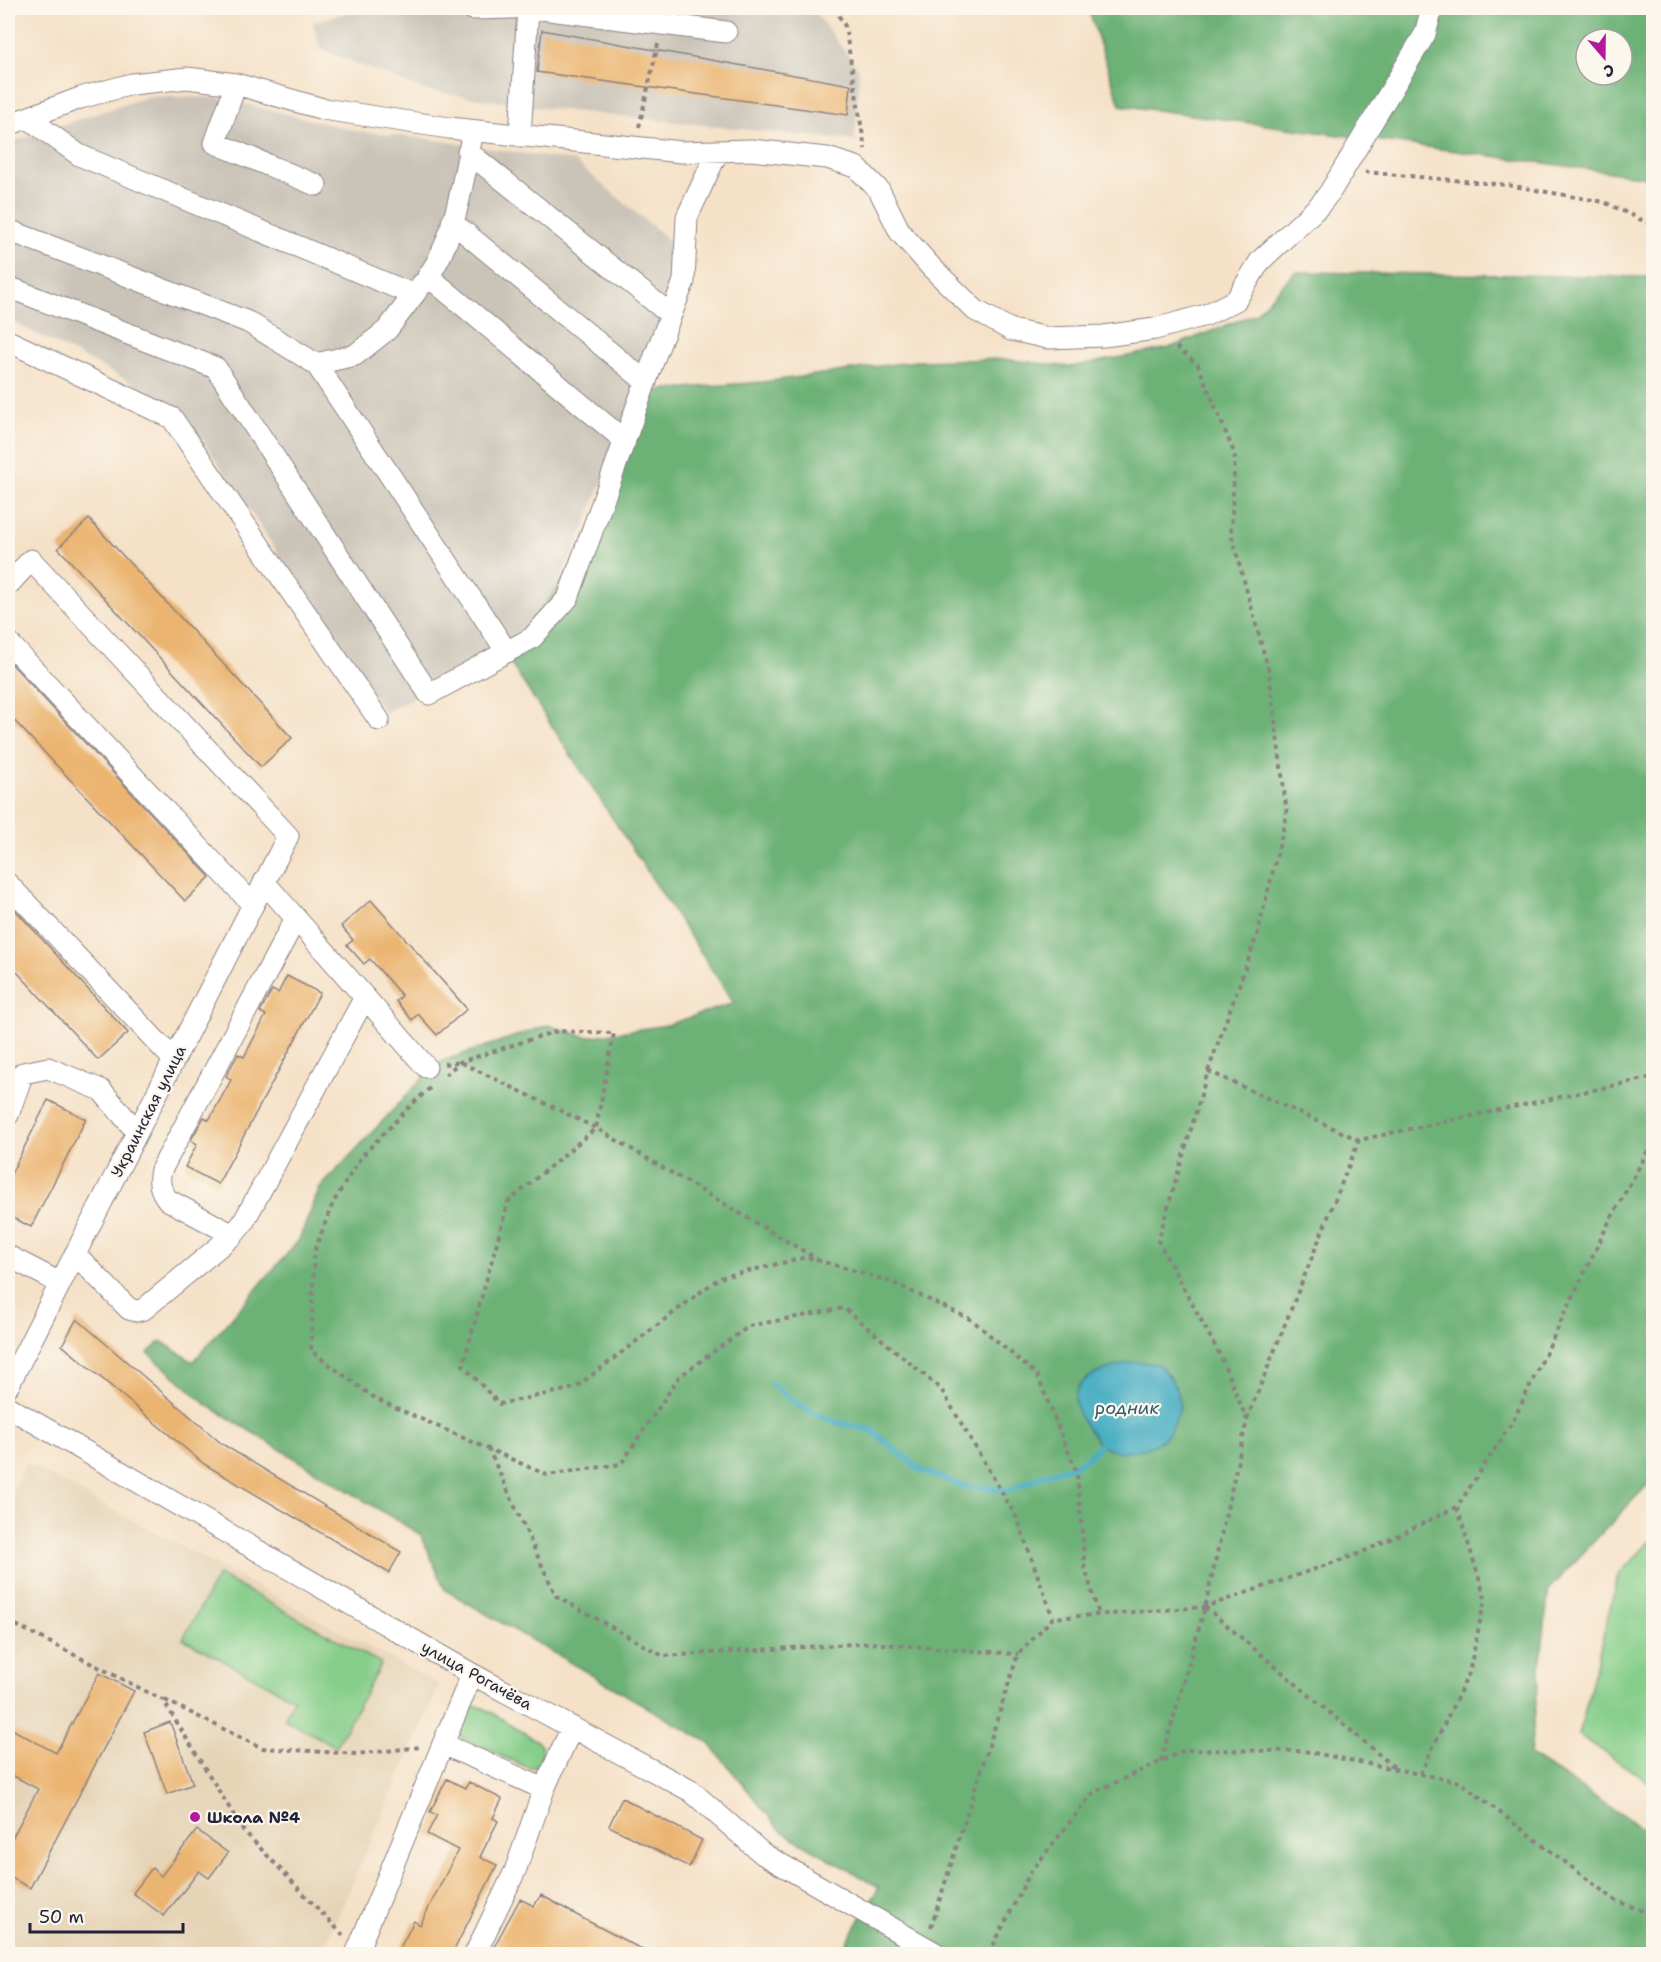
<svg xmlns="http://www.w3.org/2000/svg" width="1661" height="1962" font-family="'Shantell Sans',sans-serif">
<rect width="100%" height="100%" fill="#fbf7ec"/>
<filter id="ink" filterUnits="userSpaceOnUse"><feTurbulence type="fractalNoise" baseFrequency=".0167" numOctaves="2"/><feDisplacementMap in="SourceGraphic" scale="12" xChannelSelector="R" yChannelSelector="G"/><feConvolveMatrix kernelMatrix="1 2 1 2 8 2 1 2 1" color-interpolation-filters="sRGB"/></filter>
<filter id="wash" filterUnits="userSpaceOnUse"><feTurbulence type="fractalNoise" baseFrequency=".008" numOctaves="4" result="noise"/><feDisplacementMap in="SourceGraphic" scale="24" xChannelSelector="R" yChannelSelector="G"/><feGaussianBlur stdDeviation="1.35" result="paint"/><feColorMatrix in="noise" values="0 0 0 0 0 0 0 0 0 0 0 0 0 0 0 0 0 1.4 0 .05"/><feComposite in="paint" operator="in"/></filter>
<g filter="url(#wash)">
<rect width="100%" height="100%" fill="#f5e1c7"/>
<path fill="#e6d4b7" d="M26,1463l414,222 -119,269h-127l-23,-4 -4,4h-159v-454z"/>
<path fill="#cac3b8" d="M363,8h449l47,62 -4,71 -320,-34 -112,-17 -103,-41 -7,-27z
M150,96l69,2 138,33 71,8 146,22 101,84 -9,71 -91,235 -44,80 -146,82 -204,-305 -173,-89v-176z"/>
<path fill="#86ce8a" stroke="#547862" stroke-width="1.5" d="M1653,1538v247l-74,-50 39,-160z
M218,1575l163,88 -45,84 -52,-28 10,-20 -111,-60z
M476,1706l10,3 51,32 4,5 2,10 -7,11 -7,1 -68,-29 -3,-6 5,-23z"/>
<path fill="#6cb176" stroke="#476a58" stroke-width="1.5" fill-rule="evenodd" d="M1088,8h565v170l-533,-73zM1586,39h36v36h-36z
M1295,272l358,5v1202l-104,110 -19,166 123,80v119h-813l39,-67 -98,-56 -72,-88 -264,-153 -24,-55 -214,-130 -59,-52 13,-12 32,21 106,-122 21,-52 117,-125 111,-38 39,12 80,-12 67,-22 -227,-345 77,-108 60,-159 119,-9 154,-21 86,-2 67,8 99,-19 86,-34z"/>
<path fill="#42acc1" stroke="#32677e" stroke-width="1.5" d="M1135,1362l23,2c15,15 29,36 17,57 -3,4 -4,9 -7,13 -15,17 -49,24 -68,11 -3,-2 -6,-8 -8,-11 -10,-12 -23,-30 -14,-46 8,-15 41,-23 57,-26z"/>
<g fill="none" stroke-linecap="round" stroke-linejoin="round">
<path stroke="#42acc1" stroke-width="6" d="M772,1384l22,18 20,11 21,9 36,8 49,40 42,16 48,4 35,-15 30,-10 12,-7 12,-13"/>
</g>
<g id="blocks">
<path fill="#ebb46f" d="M542,30l309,55 -3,30 -311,-43z
M89,519l203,219 -31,29 -203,-219z
M8,660l202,217 -25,24 -177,-187z
M371,900l96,109 -30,26 -19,-21 -6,6 -16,-19 6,-5 -32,-37 -6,5 -17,-19 6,-5 -12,-14z
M8,902l120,131 -30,27 -90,-98z
M287,976l33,17 -102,191 -33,-17 12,-23 -6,-4 13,-23 5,3 22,-40 -5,-4 12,-22 6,3 22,-42 -6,-3 12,-22 6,3z
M48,1100l38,19 -55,108 -23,-12v-35z
M77,1319l145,125 179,108 -12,21 -185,-109 -142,-119z
M99,1673l35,18 -104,197 -22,-12v-30l30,-57 -30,-16v-46l48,26z
M170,1722l23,62 -26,10 -23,-62z
M447,1779l18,9 4,-6 33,17 -9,19 5,3 -18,36 17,8 -45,89h-55l17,-33 6,4 38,-75 -31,-16 10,-19 -7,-3z
M622,1798l80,42 -13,27 -80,-41z
M197,1830l31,23 -19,25 -10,-7 -35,45 -31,-23 19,-25 9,8z
M541,1895l41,23 69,36h-161l30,-55 14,7z"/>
</g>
</g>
<g filter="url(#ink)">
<use href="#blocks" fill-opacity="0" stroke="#8c8281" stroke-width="1.5"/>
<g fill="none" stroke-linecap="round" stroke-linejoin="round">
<defs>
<path id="minor" d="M472,8l1,1 40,-1
M533,8l193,24
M236,84l-21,59 101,42
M28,118l51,37 335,140
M8,125l72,-27 52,-14 55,-6 49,6 87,25 126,19 232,24 70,-2 76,8 29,9 23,23 21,42 32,36 43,42 36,20 37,8 56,-2 51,-7 51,-14 30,-15 24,-39 59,-55 11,-14 95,-158 7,-26
M473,131c-9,44 -18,110 -45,145l197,165
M520,136l8,-128
M468,152l203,163
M452,222l194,160
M8,230l240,92 68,42 191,288
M8,287l208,81 213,326 103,-56 36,-40 87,-242 29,-75 3,-64 31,-66
M8,341l164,77 207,302
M316,364l39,-9 32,-25 35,-46
M8,582l1,2 22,-24 257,276 -280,550
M8,642l245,263
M264,882l162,185
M8,884l166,176
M8,1115l15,-42 25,-5 53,22 36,42
M233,1235l-65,-35c-8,-10 -10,-18 -7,-30l135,-252
M75,1254l54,55 8,2 7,-2 89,-74 10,-12 122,-226
M8,1256l52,27
M8,1407l464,267 219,117 72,63 174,100
M443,1744l101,45
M356,1954l116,-280
M475,1954l40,-83 29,-82 28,-62"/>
</defs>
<use href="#minor" stroke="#8c8281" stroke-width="23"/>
<path stroke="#8c8281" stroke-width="4" stroke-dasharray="4.5 4.5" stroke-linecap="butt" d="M834,8l11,18 20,123
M639,127l19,-83
M1365,172l142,13 97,17 50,24
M444,1064l16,-2 136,66 221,131
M1208,1071l151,69 295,-63
M445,1075l15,-13 97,-31 57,2 -18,95 -88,74 -45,163 36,39 76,-16 144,-110 88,-21 82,24 83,39 65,55 40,98 8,95 14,47
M430,1088l-20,18 -49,51 -28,46 -19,49 -3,99 65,48 171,76 74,-11 58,-87 70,-51 95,-18 97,81 76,129 36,100
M1247,1419l112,-279
M488,1448l68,148 107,60 206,-13 149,11
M1205,1607l189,160
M8,1621l155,79 80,130 100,105
M165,1700l97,48 95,6 64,-7
M1161,1761l44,-154 42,-187 -27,-65 -62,-114 50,-170 49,-136 30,-121 -18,-142 -38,-139 4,-78 -37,-90 -24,-20
M1420,1774l49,-101 16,-75 -28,-91
M931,1927l87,-273 35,-36 152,-11 156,-54 96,-46 56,-86 95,-197 46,-84
M989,1954l41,-81 63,-80 92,-43 119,1 156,31 156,119 38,14"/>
<use href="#minor" stroke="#fff" stroke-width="21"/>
</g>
</g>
<circle fill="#b5179e" stroke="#fbf7ec" stroke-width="2" cx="195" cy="1817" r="6"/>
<g text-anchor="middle" stroke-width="4.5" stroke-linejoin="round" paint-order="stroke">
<g font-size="16" fill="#22223b" stroke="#fbf7ec">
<text transform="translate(148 1111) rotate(-63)" y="6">Украинская улица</text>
<text transform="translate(477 1675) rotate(29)" y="6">улица Рогачёва</text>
</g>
<g font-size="16" font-weight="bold" fill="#22223b" stroke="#fbf7ec" text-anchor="start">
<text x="207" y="1823">Школа №4</text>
</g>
<g font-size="18" font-style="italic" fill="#2f5971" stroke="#fbf7ec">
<text x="1127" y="1414">родник</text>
</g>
</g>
<rect width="1661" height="1962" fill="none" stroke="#fbf7ec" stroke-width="30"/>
<g transform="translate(1604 57) rotate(160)"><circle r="28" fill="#fbf7ec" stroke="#a4a2a5" stroke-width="1.5"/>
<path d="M0-4.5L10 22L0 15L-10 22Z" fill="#b5179e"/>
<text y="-9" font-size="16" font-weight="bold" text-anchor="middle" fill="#22223b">С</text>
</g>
<path d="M30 1923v9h153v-9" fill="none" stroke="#22223b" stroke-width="3"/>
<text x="39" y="1923" font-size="18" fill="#22223b" stroke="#fbf7ec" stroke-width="4.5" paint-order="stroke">50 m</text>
</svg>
